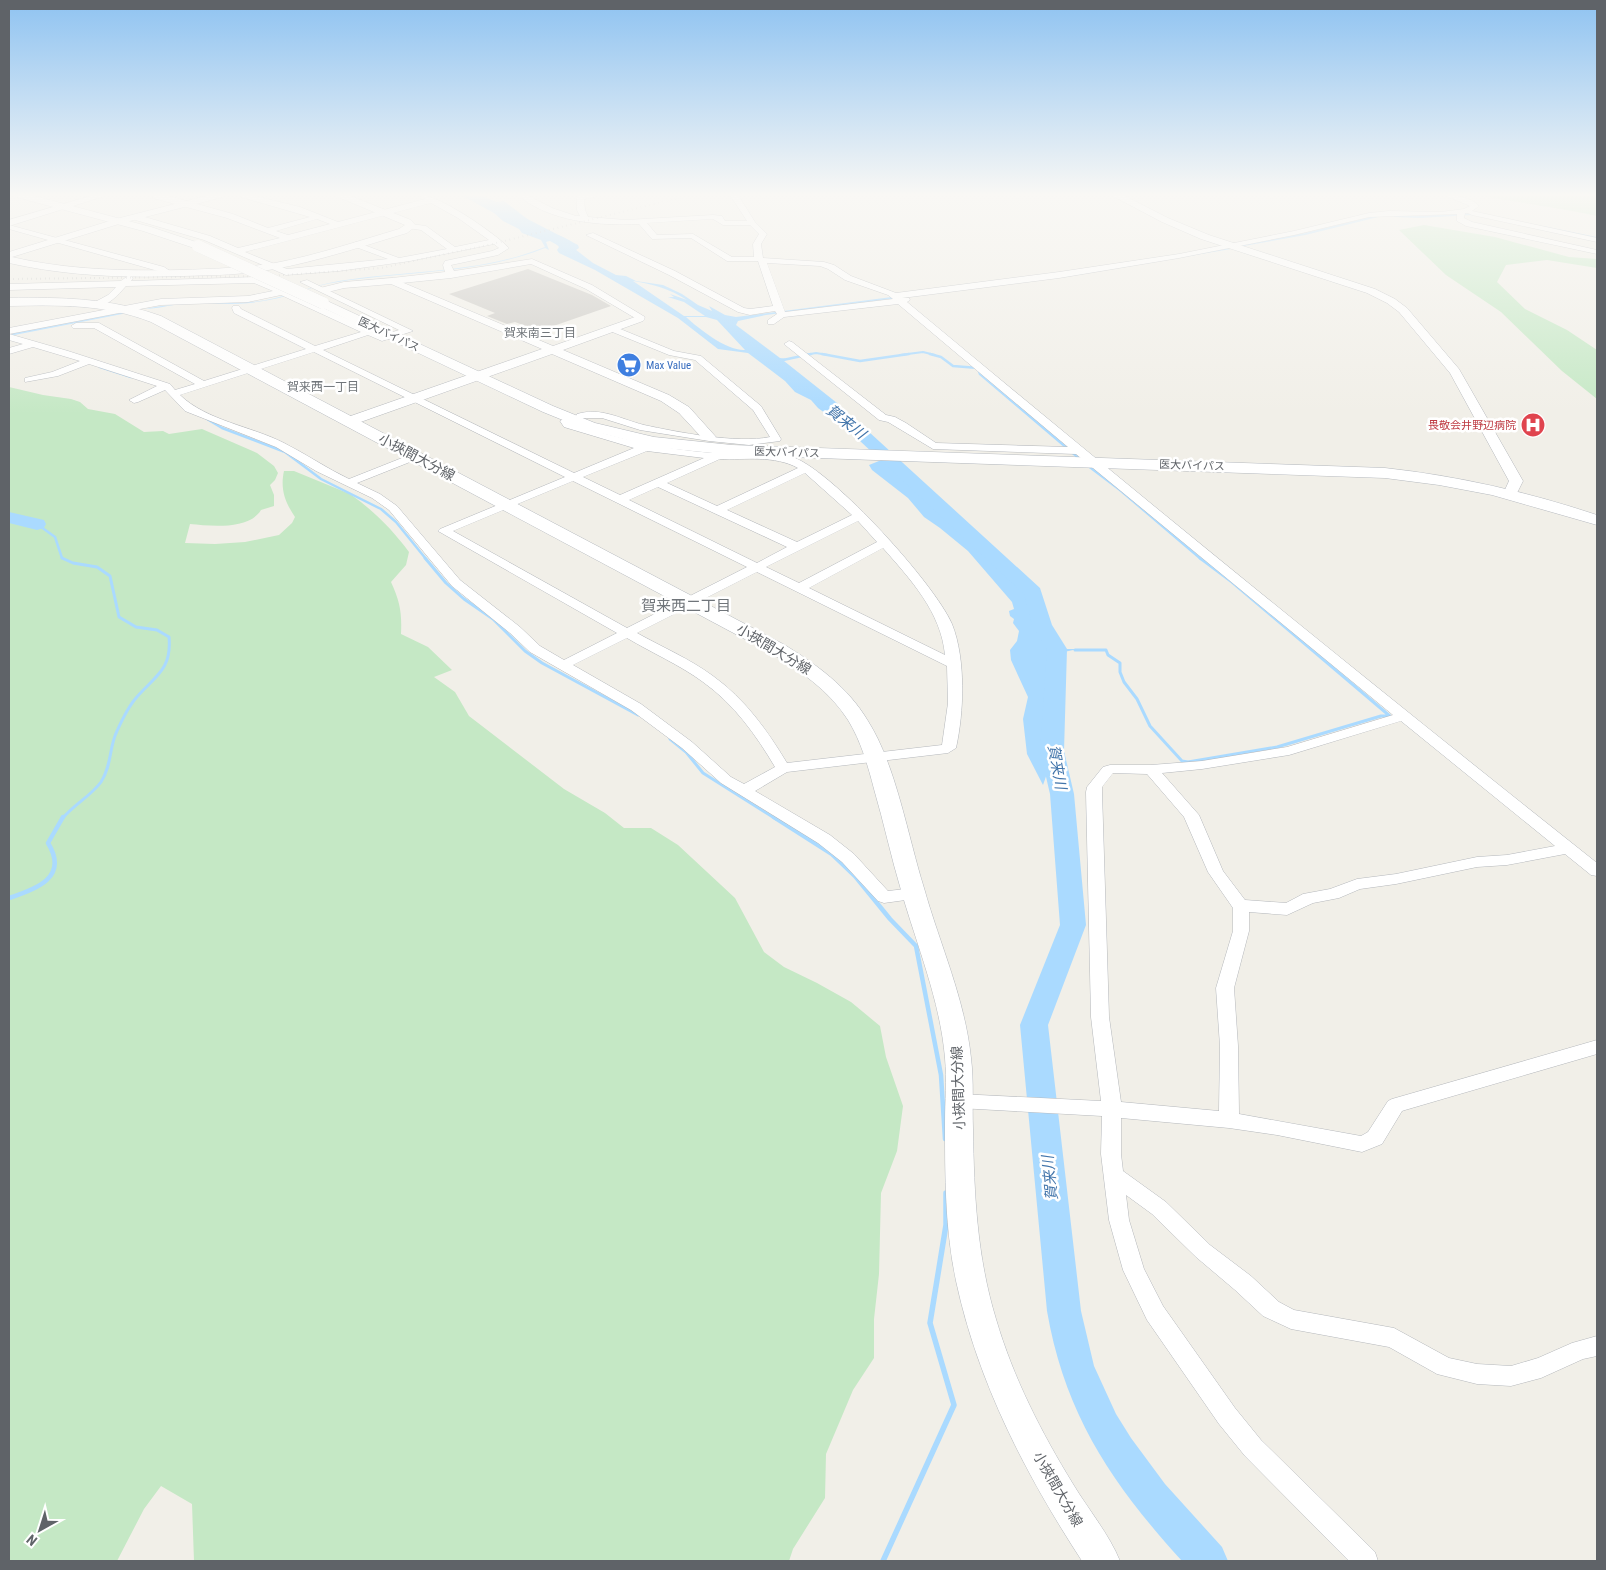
<svg xmlns="http://www.w3.org/2000/svg" width="1606" height="1570" font-family="'Roboto Condensed','Noto Sans JP',sans-serif">
<rect width="100%" height="100%" fill="#f1efe8"/>
<path fill="#c5e8c5" d="M1478,195h119v21c-39,-9 -79,-13 -119,-21z
M1424,225l71,12 74,20 28,2v9l-50,-8 -41,5 -9,17 28,27 42,21 30,20v49l-35,-28 -61,-59 -55,-37 -47,-45z
M9,387l34,8 28,4 9,3 8,7 27,5 29,18 19,-1 6,3 33,-5 55,24 17,13 4,7 -3,7 -5,5 4,10v11l-13,4c-12,20 -50,16 -71,14l-5,19 30,1 30,-2 34,-7 13,-12 3,-6c-10,-15 -15,-28 -11,-46h10l56,23c23,16 42,35 59,58l-3,13 -15,17c9,20 11,30 10,52l27,13 24,23 -18,7 21,15 14,24 95,73 41,24 19,15h27l27,17 57,53 29,54 20,15 33,16 34,19 29,24 6,31 17,49 -6,45 -16,42 -2,81 -5,45v39l-21,32 -27,64 -1,44 -32,51 -4,12h-595l-2,-57 -31,-18 -17,23 -27,52h-108z"/>
<path fill="#aadaff" fill-rule="evenodd" d="M461,195h20l15,7 8,-1 27,21 -2,6c8,9 17,5 28,7 5,1 10,4 15,7l-1,4 22,17 23,12 10,1 10,5 27,4 19,9 16,11 14,6 -3,-5 16,9 11,2 327,-42 164,-28 4,2 -160,27 -305,39 -28,6 -2,4 44,33 8,1 -4,2 53,42 46,43h-13l-52,-38 -7,-8 -16,-8 -10,-11 -37,-28 -30,-4 -40,-31 -83,-48 -36,-17 -2,-3 2,-3 -6,-7 -7,2 3,8 -4,-2c-64,26 -138,23 -207,34 -24,3 -46,14 -69,18 -29,6 -58,3 -87,4 -13,1 -26,5 -37,5 34,-8 71,-4 105,-7 31,-2 59,-16 89,-21 68,-11 140,-7 206,-34l-4,-7 -19,-7 -3,-4 -16,-8 -9,-8zM633,281c20,3 37,8 54,19l-17,-6 4,3h-6l16,5 21,14h-21zM686,317h20l11,3 28,30c-18,1 -46,-21 -59,-33z
M884,459l10,1 34,36 -2,2 3,3 48,41 62,62 4,9 -3,13 11,23h27l-28,6 8,51 -2,42 -13,37 -16,-31 -4,-35 5,-22 -17,-37 -1,-10 7,-9 2,-10 -6,-8 1,-4 -4,-3 -1,-5 5,-2 -2,-7 -44,-51 -28,-23 -16,-11 -16,-19 -36,-28 -3,-5z"/>
<g fill="none" stroke-linecap="round" stroke-linejoin="round">
<path stroke="#aadaff" stroke-width="2" d="M753,195h7
M1395,216l24,1 53,-3
M1543,227l54,11
M1238,246l67,-12 73,-18
M9,335l118,-23
M805,355l11,-2 12,2
M900,355l23,-3 12,3"/>
<path stroke="#aadaff" stroke-width="2.5" d="M822,354l38,7 49,-7
M930,354l11,3 12,9 25,2 2,6 101,86
M783,360l28,-6
M100,367l31,10
M207,419l15,9 63,24 36,27 60,30 15,13 30,37
M1087,465l33,25 81,69
M37,524l18,13 7,21 2,1"/>
<path stroke="#aadaff" stroke-width="3" d="M425,558l21,25 18,16 29,20 32,32 17,12 96,52
M1200,558l32,24 159,135
M1075,650h31l2,5 12,8v9l4,10 13,17 13,27 32,35 6,1 89,-15 104,-31h9
M670,739l16,13 17,21 73,46
M62,819c11,-14 29,-23 39,-37 11,-17 8,-35 16,-51 5,-11 11,-24 19,-33 19,-22 36,-28 33,-61l-12,-7 -21,-3 -17,-10 -9,-41 -13,-9 -24,-4 -11,-5"/>
<path stroke="#aadaff" stroke-width="4.5" d="M774,817l58,37 23,22 35,43 26,27 25,129 4,64
M9,898c28,-9 60,-21 39,-55l15,-26"/>
<path stroke="#aadaff" stroke-width="5.5" d="M883,1561l71,-156 -24,-82 16,-98v-32"/>
<path fill="#aadaff" fill-rule="evenodd" d="M467,195h14l97,50 1,3 -6,4 -5,-1z
M851,419l6,2 183,167 12,37 15,24 -3,102 10,43 12,131 -38,100 33,286 13,55 22,48 15,24 34,46 57,63 6,14h-46c-70,-77 -117,-146 -135,-250l-27,-286 40,-100 -10,-131 -10,-43 7,-102 -15,-24 -8,-31 -179,-167 -2,-3 2,-3z
M9,512l35,8 2,4 -2,4 -7,2 -28,-7z"/>
</g>
<path fill="#cccac5" d="M528,269l64,26 19,11 -72,25 -24,-9 -8,2 -20,-8 8,-3 -46,-19z"/>
<g fill="none" stroke-linecap="round" stroke-linejoin="round">
<defs>
<path id="minor" d="M153,195h12l68,19 35,14 42,-11 -69,-20 -1,-2h11l49,12 38,15 87,-23 -6,-4c18,-2 77,39 90,53l-11,7 -47,10 3,6 78,-12 60,26 53,32 -3,4h-6l-1,-3 -49,-29 -55,-25 -80,14 -59,6 -4,-3 4,-3 53,-6 -2,-7 2,-4 47,-10 7,-3 -5,-4 -84,17 -71,10 -53,4 -82,-35 -72,-21v-4h6l72,21 28,12 42,-10 -53,-20 -74,-20zM431,203l27,15 31,22 -34,7 -29,-21 -15,-2 -4,2 1,2 13,2 26,19 -48,9 -43,-16 -4,2 1,2 35,13 -101,10 -42,-17zM317,219l13,5 -42,11 -12,-4z
M518,195h9l25,13 24,8h4l-3,-6v-15h19l-1,2 -11,2 1,11 3,7 38,3 87,-5 9,1 3,5h22l-17,-26h8l17,27 12,12 -6,10 2,14 61,4 10,3 17,11 45,17 163,-21 120,-18 115,-23 75,-18 20,-2 52,1 23,-3 6,-3 -26,-11c11,0 27,2 35,11l-7,5 125,27v4l-125,-27 -4,-2h-3l-1,5 8,4 125,28v4l-131,-28 -9,-5v-7l-88,3 -75,18 -115,23 -120,20 -157,20h7l1,2 -3,2c228,190 458,377 690,561v13l-6,-1 -26,-21 -58,11 -30,2 -81,17 -36,5 -21,9 -26,5 -26,12 -38,-3v19l-15,57 4,58 1,68 122,22 7,-4 20,-31 4,-2 205,-59v14l-192,56 -3,1 -20,33 -20,8 -85,-17 -48,-7 -108,-10v36l2,17 43,31 44,43 41,31 28,26 15,8 100,18 55,30 28,6 34,2 27,-8 34,-15 25,-7v20l-14,3 -42,19 -30,8 -34,-2 -40,-10 -48,-27 -98,-18 -28,-13 -28,-26 -39,-33 -44,-43 -26,-19 3,25 15,49 19,37 72,102 26,32 114,112 3,9h-29l-104,-105 -26,-32 -72,-104 -24,-50 -14,-50 -8,-66 1,-38 -143,-8 -7,-2 -3,-5 3,-5 7,-2 142,7 -10,-84 -5,-225 1,-5 16,-20 7,-2h41l51,-4 85,-14 106,-32 -317,-261 -143,-5 -45,-27 -9,-2 -95,-76 5,-3 3,1 94,73 9,2 11,6 30,20 132,4 -170,-143 -114,13 -10,7h-6v-4l9,-6 -2,-3 -25,4 -12,-3 -69,-37 -83,-40 7,-2 82,38 69,37 6,1 23,-3 -15,-45h-31l-36,-23 -39,1 -13,-15c-39,2 -90,-2 -121,-29zM713,219l10,6h27l9,9 -6,10 1,13h-22l-39,-23 -36,1 -10,-12zM767,263l53,3 8,3 17,11 43,15 5,4 -108,13zM1401,721l154,125 -48,9 -30,2 -81,17 -39,5 -27,10 -27,5 -17,9 -41,-3 -22,-29 -24,-56 -37,-42 40,-4 87,-14zM1113,773l34,1 37,43 24,55 25,36v23l-17,57 4,58 -1,65 -98,-9 -12,-85 -7,-225v-5z
M9,225l155,42 9,6 -7,2 -8,-4 -149,-42z
M129,275l4,3 -2,3 124,-4 128,58 16,-5 -99,-48 7,-2 106,51 -31,10 -14,-6 -45,15 251,123 60,-25 -70,-21 -4,-6 10,-6 5,3 -3,5c45,16 92,26 140,30 26,1 58,-5 83,5 40,16 139,125 157,166 14,35 12,88 4,124l-8,5 -161,19 -32,19 75,44 24,19 34,37 26,-3 6,2 2,4 -2,4 -36,5 -6,-2 -36,-39 -24,-19 -97,-60 -39,-35 -51,-38 -101,-58 -20,-19 -58,-47 -63,-76 -17,-12 -56,-27 -40,-24 -91,-36 -20,-21 -27,12 -4,1 -5,-3 28,-14 -68,-22 -31,12 -33,6v-4l27,-6 28,-11 -47,-14 -24,7v-6l14,-4 -14,-4v-6l59,17 102,33 5,6 20,-6 -101,-56h-21l-2,-2 5,-3h23l105,58 102,-32 -72,-36 -2,-5 1,-2h6l2,3 74,37 46,-14 -80,-37 -33,7 -87,3 -152,29v-6l152,-29 87,-3 25,-5 -19,-8 -128,3c-8,9 -18,21 -31,20v-4l13,-7 8,-8 -107,3v-6l112,-3zM314,352l251,125 -125,52 -2,2 179,102 -53,27 -24,-14 -20,-19 -60,-47 -63,-74 -17,-12 -23,-11 63,-25 1,-2 -1,-2h-8l-63,25c-23,-11 -43,-25 -65,-36 -33,-17 -77,-22 -104,-48zM647,451l57,7 -84,37 -37,-18zM720,459c26,1 54,-4 78,9l-81,38 -50,-23zM805,473l47,42 -55,27 -70,-32zM573,481l174,86 -120,61 -174,-97zM658,487l129,60 -30,16 -128,-63zM858,521l19,21 -78,41 -33,-16zM883,548c28,32 58,64 62,107l-136,-67zM757,572l190,94 1,37 -6,42 -155,18c-20,-33 -42,-64 -74,-87 -23,-17 -51,-29 -76,-43zM627,638c25,15 53,27 76,44 31,22 53,53 72,85l-31,17 -13,-7 -39,-35 -51,-38 -68,-39z
M613,326l61,25 27,5 60,50 20,33 -1,2 -31,4 -40,-4 -69,-11 -38,-12h-25l-1,-2 1,-2c25,-7 43,5 67,11 33,7 93,19 126,12l-17,-27 -58,-50 -26,-5 -59,-24 -2,-2z"/>
<path id="tertiary" d="M94,195h14l-99,31v-6z
M210,195h15l-2,2 -101,26 -110,34c56,13 112,14 169,13 31,-1 63,-2 94,-7 42,-8 83,-22 124,-34l6,-4 -67,-28 -1,-2h11l63,25 5,6 -9,7c-44,13 -88,28 -133,36 -30,6 -61,6 -91,7 -59,2 -116,0 -174,-13v-11l107,-33z
M1111,195h12l45,23 41,17 166,54 20,10 12,9 52,61 64,112 -8,16h-10l-2,-3 6,-13 -59,-108 -51,-61 -12,-9 -20,-10 -166,-54 -39,-17z
M392,278l161,68 82,-29h8l2,2 -2,2 -80,29 106,45 20,12 27,30 -2,3h-10l-25,-27 -18,-12 -109,-47 -197,70h-10l-1,-3 1,-3 197,-69 -151,-65 -47,4 -20,5 -5,-3 1,-2 24,-6z"/>
<path id="secondary" d="M15,195h16l120,32 51,17 2,2 -6,3 -4,-1 -51,-17 -127,-34z
M9,298c52,-1 102,0 152,18l622,328c33,20 65,43 85,77 28,44 40,116 56,167 16,57 41,111 47,170 3,24 1,48 2,71 1,65 4,128 23,190 17,58 45,113 77,165 15,25 36,50 47,77h-38c-56,-86 -104,-178 -126,-280 -11,-51 -11,-105 -11,-158 0,-22 2,-43 0,-65 -5,-58 -28,-112 -44,-168 -10,-33 -17,-67 -27,-101 -6,-23 -13,-48 -26,-69 -19,-30 -49,-50 -79,-68l-618,-330c-46,-18 -93,-17 -142,-16z
M323,299l230,107 42,17 59,14 78,8 653,23c73,8 143,24 212,47v10l-105,-30 -53,-10 -54,-7 -653,-23 -78,-8 -69,-18 -42,-17 -224,-106 -2,-3z"/>
</defs>
<use href="#minor" stroke="#b5b8bc" stroke-width="1"/>
<use href="#tertiary" stroke="#b5b8bc" stroke-width="1"/>
<use href="#secondary" stroke="#b6babf" stroke-width="1"/>
<use href="#minor" fill="#fff" fill-rule="evenodd"/>
<use href="#tertiary" fill="#fff" fill-rule="evenodd"/>
<use href="#secondary" fill="#fff" fill-rule="evenodd"/>
<path stroke="#b6b7b8" stroke-width="2" stroke-dasharray="0.5 4" stroke-linecap="butt" d="M9,279l261,-3 111,-8 111,-24 199,-49"/>
<defs>
<path id="secondary-bridge" d="M198,246l125,57"/>
</defs>
<use href="#secondary-bridge" stroke="#b6babf" stroke-width="12" stroke-linecap="butt"/>
<use href="#secondary-bridge" stroke="#fff" stroke-width="12"/>
</g>
<linearGradient id="sky" x2="0" y2="1"><stop stop-color="#8fc3f1"/><stop offset="0.47" stop-color="#f9f8f5"/><stop offset="1" stop-color="#f9f8f5" stop-opacity="0"/></linearGradient>
<rect width="1606" height="414" fill="url(#sky)"/>
<defs>
<symbol id="supermarket-disc" viewBox="-11 -11 22 22"><circle r="9.5" fill="#3f7fe0" stroke="#fff"/><path d="M-6-5.5h2.5l.6 2H6L4.5 2H-2.5L-4.4-4H-6ZM-1.5 3.2a1.3 1.3 0 1 0 .1 0ZM3 3.2a1.3 1.3 0 1 0 .1 0Z" fill="#fff"/></symbol>
<symbol id="hospital-disc" viewBox="-11 -11 22 22"><circle r="9.5" fill="#e0444e" stroke="#fff"/><path d="M-5-5h3v3.5h4V-5h3V5h-3V1.5h-4V5h-3Z" fill="#fff"/></symbol>
</defs>
<g fill-rule="evenodd">
<use href="#supermarket-disc" x="615" y="351" width="28" height="28"/>
<use href="#hospital-disc" x="1519" y="411" width="28" height="28"/>
</g>
<g text-anchor="middle" stroke-width="5" stroke-linejoin="round" paint-order="stroke">
<g font-size="11" fill="#5f6368" stroke="#fff">
<text transform="translate(389 334) rotate(25)" y="4">医大バイパス</text>
<text transform="translate(787 452) rotate(2)" y="4">医大バイパス</text>
<text transform="translate(1192 465) rotate(2)" y="4">医大バイパス</text>
</g>
<g font-size="11" fill="#366cbe" stroke="#fff" text-anchor="start">
<text x="646" y="369">Max Value</text>
</g>
<g font-size="11" fill="#be3a42" stroke="#fff" text-anchor="end">
<text x="1516" y="429">畏敬会井野辺病院</text>
</g>
<g font-size="12" fill="#70757a" stroke="#fff">
<text x="540" y="337">賀来南三丁目</text>
<text x="323" y="391">賀来西一丁目</text>
</g>
<g font-size="14" fill="#5f6368" stroke="#fff">
<text transform="translate(417 457) rotate(28)" y="5">小挾間大分線</text>
<text transform="translate(774 649) rotate(31)" y="5">小挾間大分線</text>
<text transform="translate(958 1088) rotate(-92)" y="5">小挾間大分線</text>
<text transform="translate(1058 1489) rotate(60)" y="5">小挾間大分線</text>
</g>
<g font-size="15" font-style="italic" fill="#4174aa" stroke="#fff">
<text transform="translate(846 422) rotate(38)" y="5">賀来川</text>
<text transform="translate(1057 767) rotate(80)" y="5">賀来川</text>
<text transform="translate(1050 1178) rotate(-96)" y="5">賀来川</text>
</g>
<g font-size="15" fill="#70757a" stroke="#fff">
<text x="686" y="611">賀来西二丁目</text>
</g>
</g>
<rect width="1606" height="1570" fill="none" stroke="#5f6368" stroke-width="20"/>
<g transform="translate(40 1530) rotate(219)" stroke="#ffffff" stroke-width="4" paint-order="stroke">
<path d="M0-4L9 19L0 12L-9 19Z" fill="#5f6368"/>
<text y="-8" font-size="14" font-weight="bold" text-anchor="middle" fill="#5f6368">N</text>
</g>
</svg>
